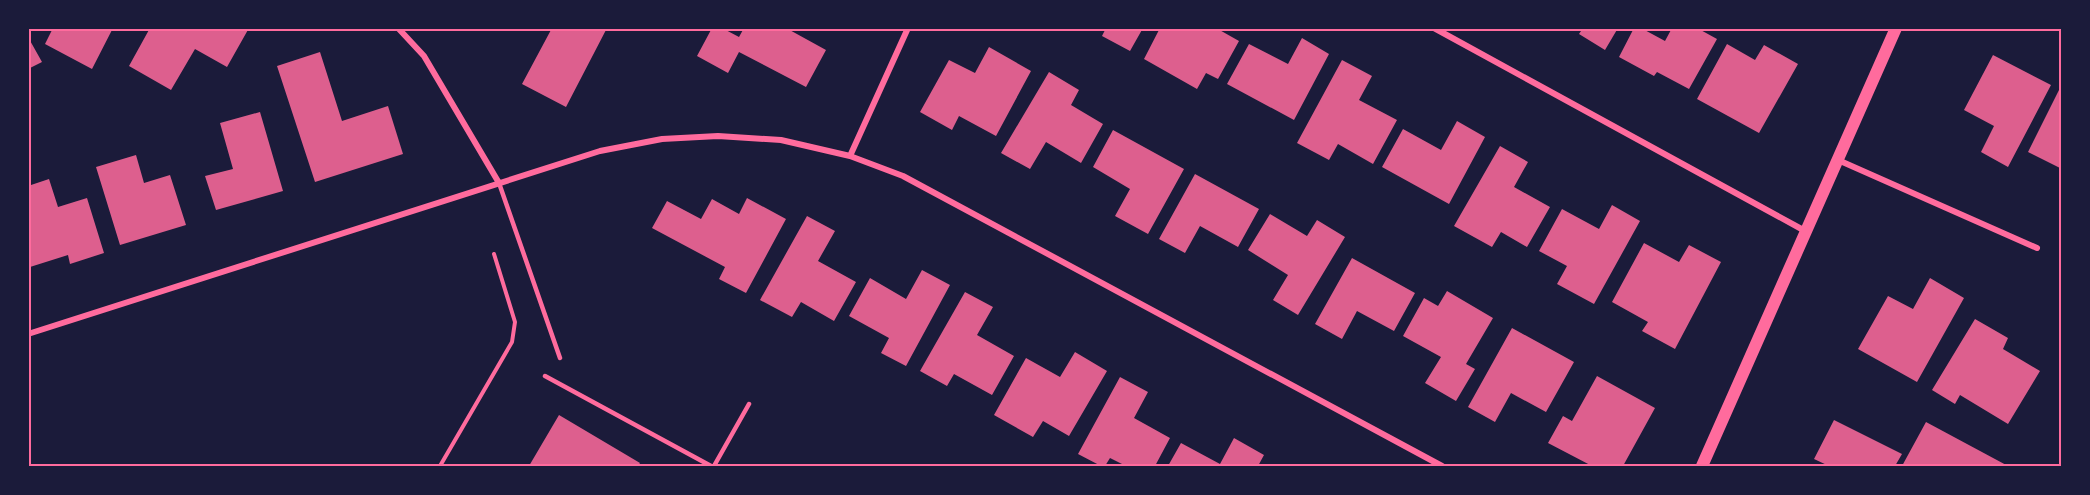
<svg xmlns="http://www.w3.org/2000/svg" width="2090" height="495" font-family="Arial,sans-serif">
<rect width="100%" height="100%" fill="#1b1b3a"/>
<path fill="#dd5f8e" d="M53,28h60l-21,41 -47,-25z
M150,28h99l-22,39 -32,-18 -24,41 -42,-24z
M552,28h55l-41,79 -44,-23z
M712,28h10l17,9 5,-9h42l40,22 -20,37 -67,-35 -11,21 -31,-17z
M1106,28h37l-13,23 -28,-15z
M1160,28h56l23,13 -21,38 -12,-6 -9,16 -53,-30z
M1583,28h35l-13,22 -26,-16z
M1634,28h7l24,13 7,-13h25l20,11 -28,50 -32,-17 -3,4 -35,-19z
M28,37l14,25 -14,7z
M1302,38l27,16 -35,66 -67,-36 22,-40 39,20z
M1727,44l28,16 9,-15 34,19 -39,69 -62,-34z
M989,47l42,24 -35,65 -37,-20 -7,14 -32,-18 29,-52 26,13z
M320,52l22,69 46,-15 15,48 -88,28 -38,-116z
M1993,55l58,30 -43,82 -27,-15 13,-26 -30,-16z
M1342,60l30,16 -13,24 38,20 -24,44 -35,-20 -9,16 -32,-17z
M1049,72l30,18 -8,15 32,19 -22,39 -35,-21 -16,27 -29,-16z
M2062,84v85l-34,-17z
M260,112l23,79 -67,19 -11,-34 28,-7 -13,-46z
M1457,121l28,16 -36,67 -67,-37 21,-38 38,21z
M1113,130l71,39 -36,65 -33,-18 15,-27 -37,-22z
M1500,146l28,16 -14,25 36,20 -23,40 -26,-15 -9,15 -38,-21z
M136,155l8,28 26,-8 16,50 -66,20 -24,-78z
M1195,174l64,35 -21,38 -38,-21 -15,27 -26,-14z
M49,179l9,28 29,-9 17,55 -34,11 -2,-9 -38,12 -2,-6v-75z
M747,198l39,21 -40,74 -27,-14 6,-12 -73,-39 15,-27 34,18 11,-20 27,15z
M1612,205l28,16 -46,83 -37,-20 10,-18 -28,-15 23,-42 37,20z
M1270,214l37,22 10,-16 28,17 -47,78 -25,-15 15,-25 -40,-25z
M807,216l28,15 -17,30 38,21 -22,39 -33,-19 -9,15 -32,-17z
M1644,243l35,19 10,-17 32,17 -46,87 -33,-18 6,-9 -36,-20z
M1352,258l63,35 -21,38 -37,-20 -15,28 -27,-15z
M922,270l28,15 -44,81 -25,-13 8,-15 -40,-22 21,-38 36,21z
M1930,278l34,20 -47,84 -59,-33 30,-53 25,13z
M1447,291l46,27 -27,46 9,5 -19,32 -31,-18 16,-26 -38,-21 21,-38 14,8z
M965,292l28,15 -16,28 37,21 -22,39 -38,-21 -7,12 -27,-15z
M1975,319l33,19 -5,11 37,22 -32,53 -48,-29 -5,9 -23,-14z
M1512,328l62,34 -28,50 -35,-19 -16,29 -27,-15z
M1075,352l32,19 -38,65 -26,-15 -10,16 -39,-22 32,-57 34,19z
M1597,376l58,32 -32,58h-31l-44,-23 15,-27 9,5z
M1120,377l28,15 -14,26 36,20 -15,28h-29l-16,-8 -5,8h-4l-23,-12z
M559,415l81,48 -2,3h-109z
M1834,420l68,34 -7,12h-66l-15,-7z
M1926,422l82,44h-106z
M1234,438l30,17 -6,11h-90l13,-23 39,21z"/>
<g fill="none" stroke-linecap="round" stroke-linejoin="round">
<path stroke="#ff6b9d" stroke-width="4" d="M440,466l72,-124 3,-20 -21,-68"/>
<path stroke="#ff6b9d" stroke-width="4.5" d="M499,183l61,175
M545,376l166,90
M714,466l35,-62"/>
<path stroke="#ff6b9d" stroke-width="6" d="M398,28l26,28 75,127
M1434,28l373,204
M850,156l58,-128
M1838,160l199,88
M28,334l572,-183 62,-12 56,-3 63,4 69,16 53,20 539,290"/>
<path stroke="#ff6b9d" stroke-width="12" d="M1702,466l194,-438"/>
</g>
<rect width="2090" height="495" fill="none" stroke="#1b1b3a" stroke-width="60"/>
<rect x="30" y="30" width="2030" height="435" fill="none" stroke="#ff6b9d" stroke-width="2"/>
</svg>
